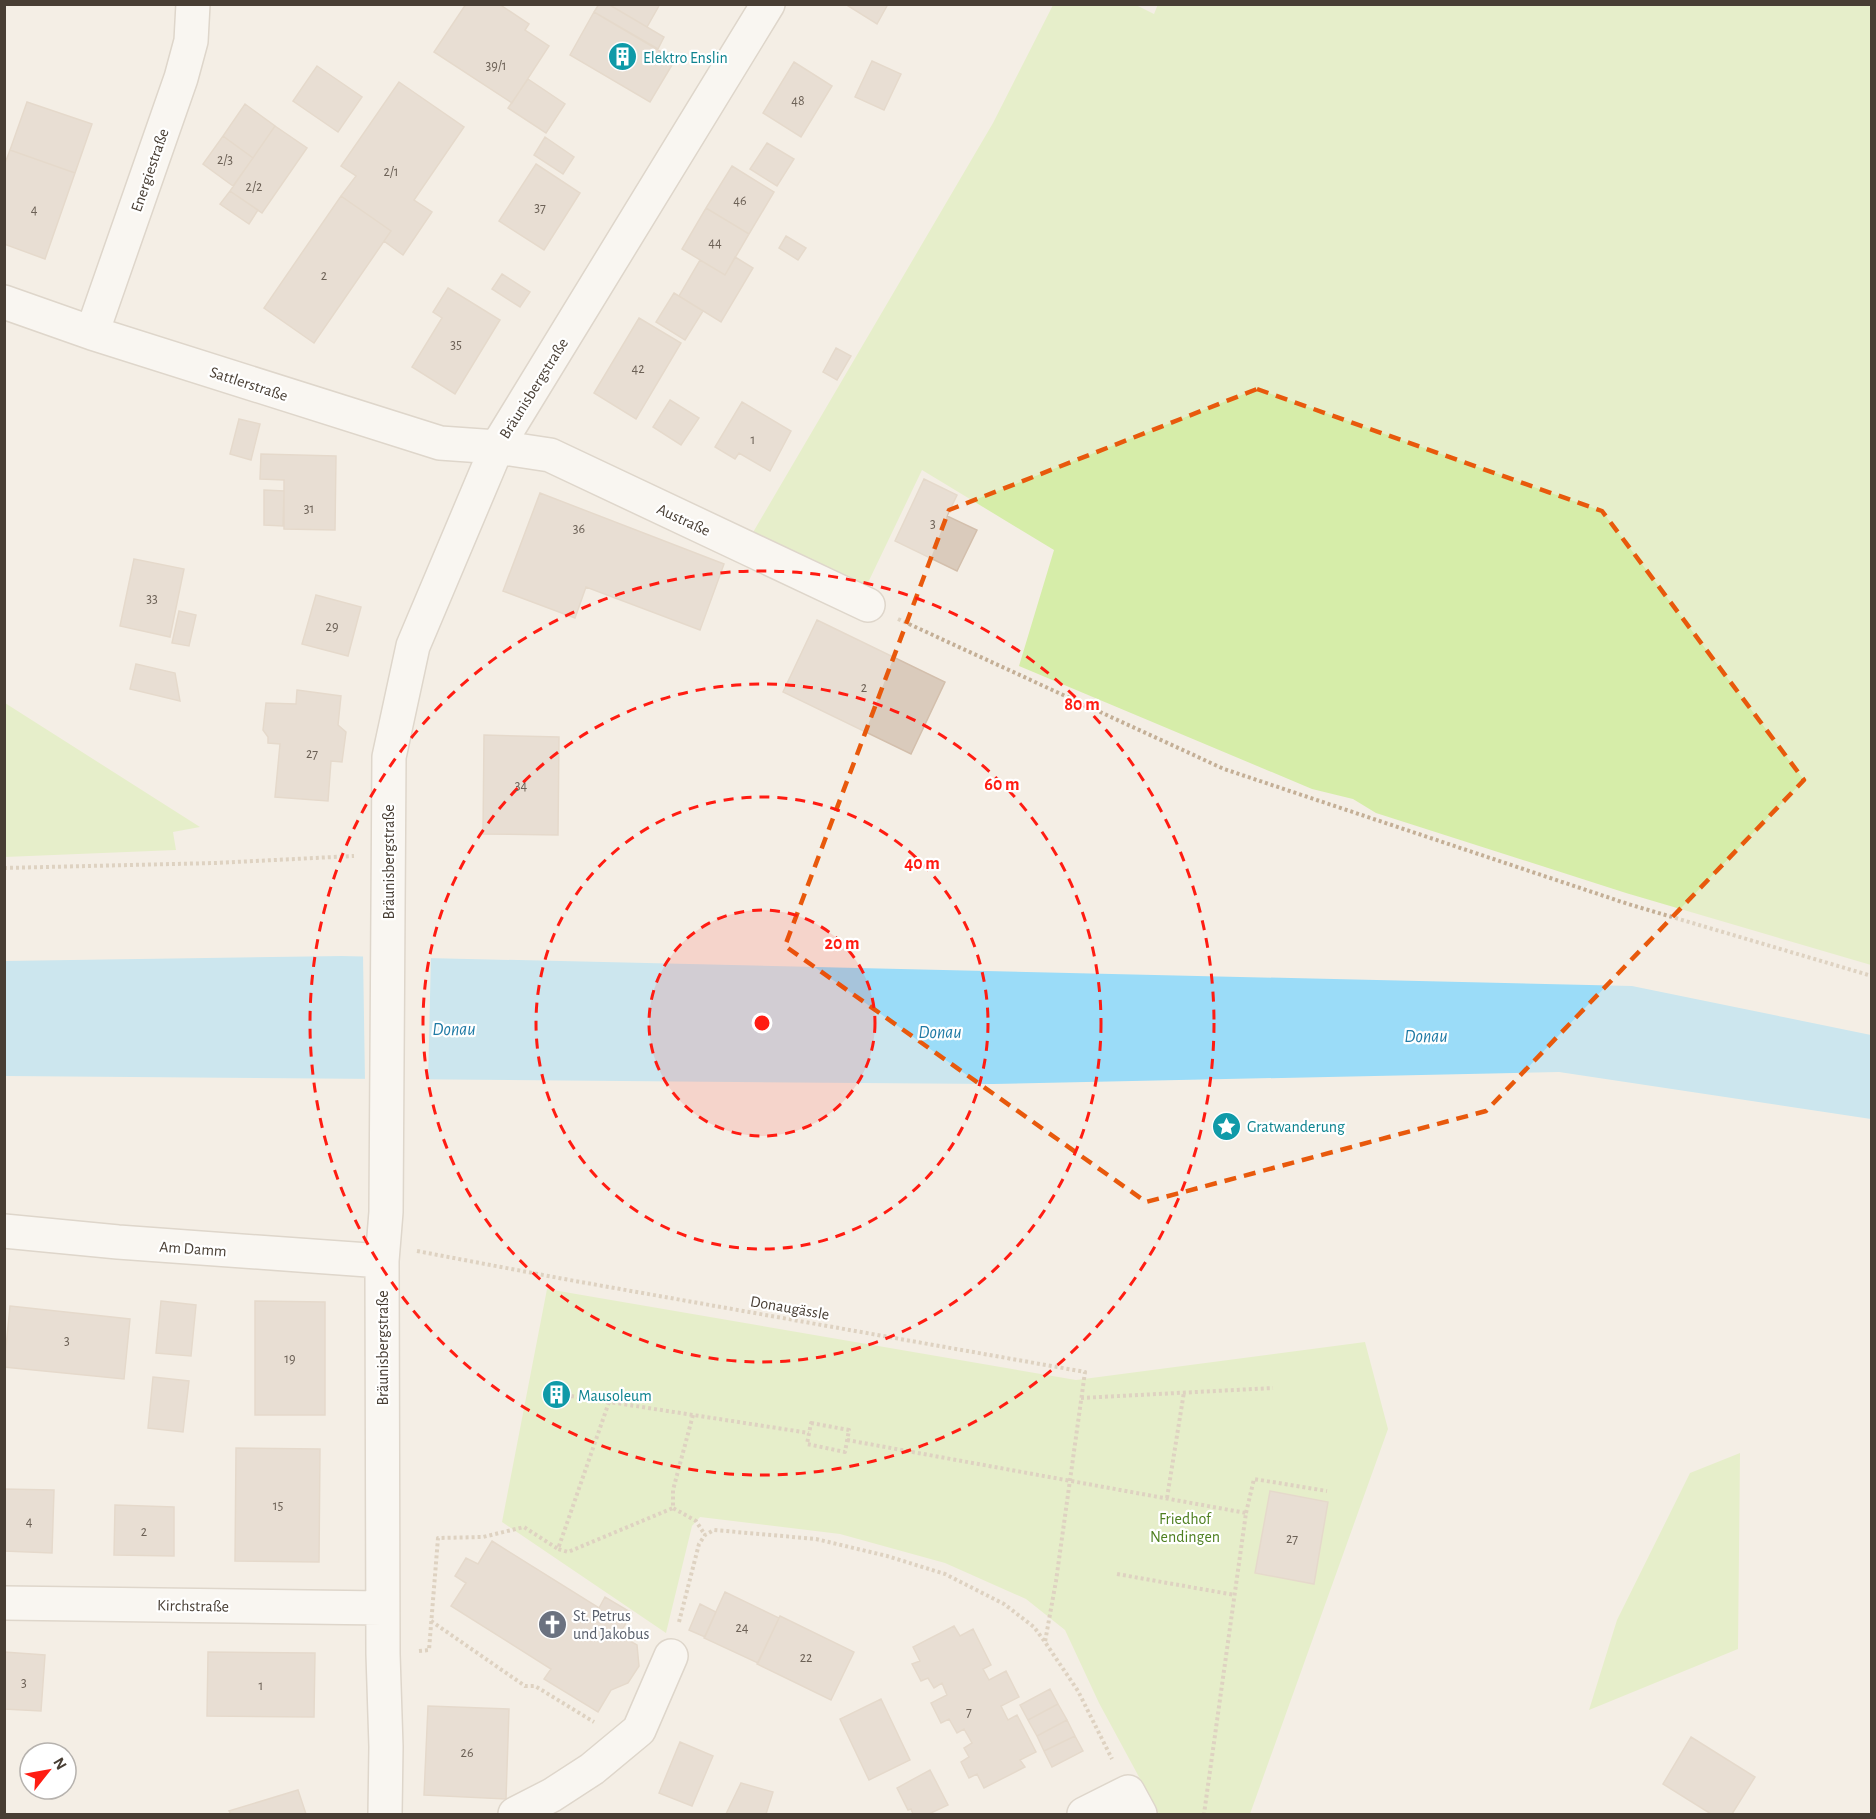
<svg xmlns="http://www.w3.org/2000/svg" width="1876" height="1819" font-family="'Alegreya Sans',sans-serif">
<rect width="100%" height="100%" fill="#f4eee5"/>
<path fill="#d6eda9" d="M1158,4l713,1v960l-245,-72 -250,-80 -23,-14 -41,-10 -293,-123 35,-116 -132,-80 -58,121 -112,-57 241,-411 60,-118h83l18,9z
M5,703l195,124 -27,5 3,18 -171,7z
M547,1289l529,91 289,-38 23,87 -138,385h-91l-60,-111 -34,-73 -39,-31 -81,-36 -105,-29 -140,-17 -8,9 -26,107 -164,-111z
M1740,1453l-2,196 -149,61 28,-90 73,-147z"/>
<path fill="#9bdcf8" d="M342,956l1290,30 239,49v84l-312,-47 -566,12 -988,-8 -1,-115z"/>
<path fill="#f4eee5" d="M363,954l68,1 -3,127h-63z"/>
<path fill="#dacbbc" stroke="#d3bfac" stroke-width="1.5" d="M466,4h33l30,20 -4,6 24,16 -37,57 -78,-51z
M599,4h9l56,33 -6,12 -64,-37z
M608,4h52l-13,23z
M845,4h43l-11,20z
M594,12l81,48 -25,42 -80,-47z
M872,61l29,13 -17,36 -29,-13z
M794,62l38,24 -31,51 -38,-24z
M317,66l45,31 -24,35 -45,-31z
M528,79l37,25 -19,29 -38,-25z
M399,82l65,45 -50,73 18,12 -29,43 -19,-14 7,-10 -50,-35 15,-20 -15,-10z
M27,102l65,22 -17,49 -65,-23z
M245,104l30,22 -22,32 -30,-22z
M275,126l32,22 -45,65 -32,-22z
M223,136l30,22 -20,28 -30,-22z
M545,137l29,20 -11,17 -29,-19z
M767,143l27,16 -17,27 -27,-17z
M10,150l65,23 -30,86 -41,-15v-78z
M536,164l44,29 -36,57 -45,-29z
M732,166l42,26 -25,42 -43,-26z
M230,191l28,19 -9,14 -29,-20z
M341,196l50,35 -77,112 -50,-35z
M706,208l43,26 -24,41 -43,-26z
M786,236l20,12 -8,12 -19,-12z
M735,257l18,11 -32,54 -42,-26 21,-36 25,15z
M502,274l28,18 -10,15 -28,-18z
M448,288l52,32 -45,74 -43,-27 30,-49 -9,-6z
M674,293l29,18 -18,29 -29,-18z
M639,318l42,25 -45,76 -42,-26z
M836,348l15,8 -14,24 -14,-8z
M670,400l29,18 -18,27 -28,-18z
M742,402l49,29 -21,40 -31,-18 -4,6 -20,-12z
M239,419l21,5 -9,36 -21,-6z
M261,454l75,2 -1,74 -51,-1v-49l-24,-1z
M924,479l33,16 -10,21 30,14 -20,41 -62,-30z
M264,490l20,1 -1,35 -19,-1z
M540,493l184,71 -24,66 -114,-43 -11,31 -72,-27z
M134,559l50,10 -14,68 -50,-11z
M316,595l45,12 -13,49 -46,-12z
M179,611l17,4 -7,31 -17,-3z
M817,620l128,62 -34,72 -128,-62z
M136,664l39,9 5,28 -50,-12z
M297,690l44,6 -3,29 8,7 -4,30 -11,-1 -3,40 -53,-4 5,-53 -12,-1v-6l-5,-7 3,-27 30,1z
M484,735l75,2 -1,98 -75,-1z
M161,1301l35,4 -5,51 -35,-3z
M255,1301l70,1v113h-70z
M10,1306l120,13 -6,60 -120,-12z
M153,1377l36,4 -6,51 -35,-4z
M545 1395a13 13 0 1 1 26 0a13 13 0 1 1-26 0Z
M236,1448l84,1 -1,113 -84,-1z
M4,1489l50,1 -2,63 -48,-2z
M1270,1491l58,11 -14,82 -59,-11z
M115,1505l59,2v49l-60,-1z
M492,1541l107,67 6,-11 27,16 -13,22 18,10 2,21 -11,17 -17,7 -13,22 -54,-33 7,-10 -100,-63 15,-23 -11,-7 11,-18 12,6z
M725,1592l54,26 -21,45 -54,-25z
M700,1604l16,8 -11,25 -16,-7z
M780,1616l74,36 -23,48 -74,-36z
M954,1626l6,10 13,-7 18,36 -8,4 6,11 17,-9 13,26 -18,9 7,14 9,-5 19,37 -16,8 5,7 -41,21 -7,-14 -8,4 -8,-16 8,-5 -5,-9 8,-5 -8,-14 -7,4 -8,-14 -8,4 -10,-20 16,-8 -5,-12 -8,5 -6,-10 -7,3 -9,-17 8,-3 -7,-14z
M4,1652l41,3 -4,56 -37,-2z
M208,1652l107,1 -1,64 -107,-1z
M1050,1689l8,15 -30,16 -8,-15z
M881,1699l29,61 -41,20 -29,-61z
M1058,1704l9,16 -30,16 -9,-16z
M428,1706l81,3 -3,90 -82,-4z
M1067,1720l8,16 -31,15 -7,-15z
M1075,1736l8,15 -31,16 -8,-16z
M1691,1737l64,40 -23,37h-21l-48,-30z
M680,1742l33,14 -21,50 -33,-13z
M930,1770l18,35 -19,9h-16l-2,-5 -3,1 -11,-22z
M741,1783l32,9 -7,22h-40z
M298,1790l8,24h-75l-2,-3z"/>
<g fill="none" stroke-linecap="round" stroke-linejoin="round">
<defs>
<path id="minor" d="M4,302l88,31 348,110 57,4 53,8 318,150
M92,333l89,-255 10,-37 2,-37
M4,1231l114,11 264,19
M4,1603l378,5
M385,1814l1,-67 -3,-93 -1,-393 4,-49 3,-455 24,-111 84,-199 271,-443
M515,1814l37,-19 40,-26 47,-39 32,-74
M1084,1814l44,-22 12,22"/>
</defs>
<use href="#minor" stroke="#c4b8aa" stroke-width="36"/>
<path stroke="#c4af96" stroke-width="4" stroke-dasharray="3 3" stroke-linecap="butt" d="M898,619l326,150 404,135 244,72
M4,868l211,-5 139,-7
M417,1251l147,28 521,93 -29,209 -11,61
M571,1396l238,37
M1081,1398l192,-10
M609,1402l-51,147 10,3 105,-44
M693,1415l-20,75v18l23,13 9,14
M811,1423l38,7 -4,22 -38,-8z
M847,1440l399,73 -42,301
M1167,1498l17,-106
M1246,1513l8,-34 73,12
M1117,1574l118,21
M431,1621l94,65h10l59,36
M679,1622l20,-78 6,-9 9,-5 102,9 71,17 58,18 59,30 30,23 11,15 33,49 34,68
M419,1651l10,-1 9,-112 45,-1 41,-10 34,22"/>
<use href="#minor" stroke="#fff" stroke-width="33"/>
</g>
<path d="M0 0H1876V1819H0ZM1257,389l345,122 202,269 -318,331 -340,91 -361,-256 164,-436z" fill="#f4eee5" fill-opacity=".55" fill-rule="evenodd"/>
<path fill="none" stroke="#e8590c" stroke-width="4.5" stroke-dasharray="12 8" stroke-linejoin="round" d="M1257,389l345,122 202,269 -318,331 -340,91 -361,-256 164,-436z"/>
<circle cx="762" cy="1023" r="113" fill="#ff1c12" fill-opacity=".12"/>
<g fill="none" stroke="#ff1c12" stroke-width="3" stroke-dasharray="10 8">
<circle cx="762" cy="1023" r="113"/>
<circle cx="762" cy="1023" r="226"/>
<circle cx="762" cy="1023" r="339"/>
<circle cx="762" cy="1023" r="452"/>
</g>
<defs>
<symbol id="building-disc" viewBox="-11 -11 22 22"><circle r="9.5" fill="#0f9aa8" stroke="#fff"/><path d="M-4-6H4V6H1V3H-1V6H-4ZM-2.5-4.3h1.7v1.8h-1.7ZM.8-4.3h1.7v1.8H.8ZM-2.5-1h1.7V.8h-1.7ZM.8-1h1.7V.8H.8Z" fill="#fff"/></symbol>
<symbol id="sight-disc" viewBox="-11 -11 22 22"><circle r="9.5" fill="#0f9aa8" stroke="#fff"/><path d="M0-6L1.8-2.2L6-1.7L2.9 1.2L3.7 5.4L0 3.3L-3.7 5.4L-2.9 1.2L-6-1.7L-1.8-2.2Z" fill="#fff"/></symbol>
<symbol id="church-disc" viewBox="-11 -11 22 22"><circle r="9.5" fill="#6b7280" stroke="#fff"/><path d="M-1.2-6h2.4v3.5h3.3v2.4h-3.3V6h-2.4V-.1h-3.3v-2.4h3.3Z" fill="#fff"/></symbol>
</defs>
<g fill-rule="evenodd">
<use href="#building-disc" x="606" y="40" width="33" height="33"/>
<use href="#sight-disc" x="1210" y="1110" width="33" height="33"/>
<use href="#building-disc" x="540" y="1378" width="33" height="33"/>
<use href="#church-disc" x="536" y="1608" width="33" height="33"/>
</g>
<g text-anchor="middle" stroke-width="4.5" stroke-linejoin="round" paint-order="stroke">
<g font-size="14" fill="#6c6156">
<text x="496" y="70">39/1</text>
<text x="798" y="105">48</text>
<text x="225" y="164">2/3</text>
<text x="391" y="176">2/1</text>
<text x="254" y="191">2/2</text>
<text x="740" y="205">46</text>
<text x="540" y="212">37</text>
<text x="34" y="214">4</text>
<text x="715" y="247">44</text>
<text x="324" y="280">2</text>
<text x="456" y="349">35</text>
<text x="638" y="373">42</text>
<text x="753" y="444">1</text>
<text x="309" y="513">31</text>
<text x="933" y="528">3</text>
<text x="579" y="533">36</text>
<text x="152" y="603">33</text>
<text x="332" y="631">29</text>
<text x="864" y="692">2</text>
<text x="312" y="758">27</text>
<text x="521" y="790">34</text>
<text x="67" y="1345">3</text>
<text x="290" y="1363">19</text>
<text x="278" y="1510">15</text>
<text x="29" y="1526">4</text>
<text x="144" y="1536">2</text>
<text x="1292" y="1543">27</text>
<text x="742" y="1632">24</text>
<text x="806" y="1662">22</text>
<text x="24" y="1687">3</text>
<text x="261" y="1690">1</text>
<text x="969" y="1716">7</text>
<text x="467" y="1757">26</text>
</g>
<g font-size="16" fill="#0d838f" stroke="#fff" text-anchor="start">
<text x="643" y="63">Elektro Enslin</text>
<text x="1247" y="1132">Gratwanderung</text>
<text x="578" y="1401">Mausoleum</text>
</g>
<g font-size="16" fill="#483e34" stroke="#fff">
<text transform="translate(149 170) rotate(-71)" y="6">Energiestraße</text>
<text transform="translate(249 383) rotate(18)" y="6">Sattlerstraße</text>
<text transform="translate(533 388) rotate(-58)" y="6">Bräunisbergstraße</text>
<text transform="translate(684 519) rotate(25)" y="6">Austraße</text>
<text transform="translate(388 862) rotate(-90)" y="6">Bräunisbergstraße</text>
<text transform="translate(193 1248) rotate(4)" y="6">Am Damm</text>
<text transform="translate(790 1307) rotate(10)" y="6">Donaugässle</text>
<text transform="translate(382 1348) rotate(-90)" y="6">Bräunisbergstraße</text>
<text transform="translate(193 1605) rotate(1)" y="6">Kirchstraße</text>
</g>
<g font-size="16" fill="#4f8021" stroke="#fff">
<text x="1185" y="1524">Friedhof<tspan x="1185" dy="18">Nendingen</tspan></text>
</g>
<g font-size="16" fill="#5b616d" stroke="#fff" text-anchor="start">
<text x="573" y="1621">St. Petrus<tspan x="573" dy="18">und Jakobus</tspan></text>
</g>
<g font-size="18" font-style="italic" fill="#1f7aa5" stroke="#fff">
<text x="454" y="1035">Donau</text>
<text x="940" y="1038">Donau</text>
<text x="1426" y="1042">Donau</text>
</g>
</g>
<circle cx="762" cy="1023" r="9" fill="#ff1c12" stroke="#fff" stroke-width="3"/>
<g font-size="18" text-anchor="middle" font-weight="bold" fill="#ff1c12" stroke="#fff" stroke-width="4.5" stroke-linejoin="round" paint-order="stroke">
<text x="1082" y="710">80 m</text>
<text x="1002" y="790">60 m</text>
<text x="922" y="869">40 m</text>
<text x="842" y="949">20 m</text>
</g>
<rect width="1876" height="1819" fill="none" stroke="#483e34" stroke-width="12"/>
<g transform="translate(48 1771) rotate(59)"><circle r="28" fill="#ffffff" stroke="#b6b2ae" stroke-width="1.5"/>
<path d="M0-4.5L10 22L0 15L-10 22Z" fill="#ff1c12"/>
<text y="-9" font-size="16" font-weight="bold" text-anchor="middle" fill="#483e34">N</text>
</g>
</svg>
